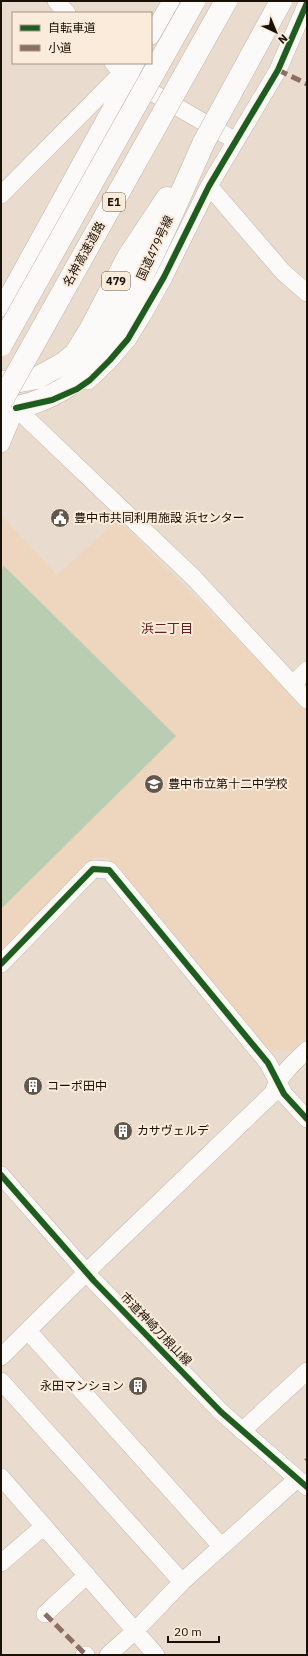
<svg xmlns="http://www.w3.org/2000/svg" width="308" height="1656" font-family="'IBM Plex Sans','Noto Sans JP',sans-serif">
<rect width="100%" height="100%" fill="#e9dbcd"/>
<path fill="#eed6be" d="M1,515l56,60 61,-55 189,190v326l-15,15 -25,-2 -160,-192h-12l-94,92z"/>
<path fill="#b9cdb0" d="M4,566l172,170 -175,173v-338z"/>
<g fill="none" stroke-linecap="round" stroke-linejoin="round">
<defs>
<path id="minor" d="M56,1l11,12
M151,36l20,-35
M113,63l14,15 109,63
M209,186l74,86 24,21
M1,195l114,-115 12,-2
M1,308l135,-245
M88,381l22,-21 18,-21 16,-26 20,-36 45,-91 69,-116 29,-67
M16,408l178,170 113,122
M1,444l15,-36
M293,684l14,-14
M1,964l92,-95 16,1 159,193 16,31 23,25
M1,1175l93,106 127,131 86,75
M28,1331l193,215
M1,1357l99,-98 172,-165c8,-19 20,-30 35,-44
M1,1381l181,201
M242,1431l65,-60
M1,1477l155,178
M1,1563l43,-37
M45,1614l42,-39
M84,1655h2
M108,1655l28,-25 46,-48 115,-103"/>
<path id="highway" d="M1,382l19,-1 17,-3 27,-15 11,-9 15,-24 38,-73 39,-59
M1,409c27,-1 57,-14 78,-31 21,-19 34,-46 47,-71 29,-53 53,-109 78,-165"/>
</defs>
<use href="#minor" stroke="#c3b8ad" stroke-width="18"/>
<use href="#highway" stroke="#c3b8ad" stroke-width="23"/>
<use href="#minor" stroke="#fcfaf8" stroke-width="17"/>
<use href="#highway" stroke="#fcfaf8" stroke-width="22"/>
<defs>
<path id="highway-bridge" d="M204,142l77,-141
M1,345l193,-344
M1,402l225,-401"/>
</defs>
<use href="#highway-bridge" stroke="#c3b8ad" stroke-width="23" stroke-linecap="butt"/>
<use href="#highway-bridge" stroke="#fcfaf8" stroke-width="22"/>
<path stroke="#8d6e63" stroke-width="5" stroke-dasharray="10 5" stroke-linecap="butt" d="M278,70l29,14
M306,1461l1,-1
M45,1614l41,41"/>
<defs>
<path id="cycleway" d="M16,408l36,-8 25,-11 13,-9 20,-20 18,-21 36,-62 45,-91 69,-116 29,-67
M1,964l92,-95 16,1 159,193 16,31 23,25
M1,1175l93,106 127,131 86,75"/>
</defs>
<use href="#cycleway" stroke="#fbebdb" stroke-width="8"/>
<use href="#cycleway" stroke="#1b5e20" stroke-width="6"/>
</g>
<defs>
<symbol id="civic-disc" viewBox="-11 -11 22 22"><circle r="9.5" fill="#62574c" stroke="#fbebdb"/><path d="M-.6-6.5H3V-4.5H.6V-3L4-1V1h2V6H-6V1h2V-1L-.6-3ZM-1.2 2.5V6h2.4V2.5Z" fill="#fff"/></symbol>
<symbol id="school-disc" viewBox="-11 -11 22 22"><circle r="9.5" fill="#62574c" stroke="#fbebdb"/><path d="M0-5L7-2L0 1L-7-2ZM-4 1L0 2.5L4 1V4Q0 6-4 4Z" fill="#fff"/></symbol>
<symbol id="building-disc" viewBox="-11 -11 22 22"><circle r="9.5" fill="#62574c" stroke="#fbebdb"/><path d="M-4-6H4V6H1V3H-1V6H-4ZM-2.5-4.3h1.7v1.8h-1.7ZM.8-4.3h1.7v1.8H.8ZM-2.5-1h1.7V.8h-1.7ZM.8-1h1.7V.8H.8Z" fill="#fff"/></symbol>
</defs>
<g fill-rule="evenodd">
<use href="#civic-disc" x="49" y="507" width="22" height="22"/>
<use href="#school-disc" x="143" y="773" width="22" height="22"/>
<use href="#building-disc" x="22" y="1075" width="22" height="22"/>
<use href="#building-disc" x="112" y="1120" width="22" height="22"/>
<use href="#building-disc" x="127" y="1375" width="22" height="22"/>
</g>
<g text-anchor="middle" stroke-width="4" stroke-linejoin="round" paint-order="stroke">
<g fill="#fbebdb" stroke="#5d5246" stroke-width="1">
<rect x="103" y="193" width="22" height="18" rx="3"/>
<rect x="102" y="272" width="28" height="18" rx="3"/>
</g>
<g font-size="11" font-weight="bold" fill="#191006">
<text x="114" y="206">E1</text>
<text x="116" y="285">479</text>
</g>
<g font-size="12" fill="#191006" stroke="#fbebdb">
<text transform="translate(155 248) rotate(-65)" y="4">国道479号線</text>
<text transform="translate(84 254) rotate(-61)" y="4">名神高速道路</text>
<text transform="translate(156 1329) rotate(46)" y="4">市道神崎刀根山線</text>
</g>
<g font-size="12" fill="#191006" stroke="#fbebdb" text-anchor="start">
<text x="74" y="522">豊中市共同利用施設 浜センター</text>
<text x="168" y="788">豊中市立第十二中学校</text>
<text x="47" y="1090">コーポ田中</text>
<text x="137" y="1135">カサヴェルデ</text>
<text x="124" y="1390" text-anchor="end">永田マンション</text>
</g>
<g font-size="13" fill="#66211e" stroke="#fbebdb">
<text x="167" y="633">浜二丁目</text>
</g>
</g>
<rect width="308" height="1656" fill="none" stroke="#191006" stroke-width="4"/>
<rect x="12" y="12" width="140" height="52" fill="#fbebdb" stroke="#a19386"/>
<rect x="20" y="25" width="20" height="6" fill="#1b5e20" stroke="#a19386"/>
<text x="48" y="32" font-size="12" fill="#191006">自転車道</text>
<rect x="20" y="45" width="20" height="6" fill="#8d6e63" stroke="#a19386"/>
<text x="48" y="52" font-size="12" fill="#191006">小道</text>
<g transform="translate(276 32) rotate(136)" stroke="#fbebdb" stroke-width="3" paint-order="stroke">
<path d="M0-3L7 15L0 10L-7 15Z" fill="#191006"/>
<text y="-6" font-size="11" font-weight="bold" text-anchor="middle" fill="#191006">N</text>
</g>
<path d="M168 1636v6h51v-6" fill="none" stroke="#191006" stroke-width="2"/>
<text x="174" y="1636" font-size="12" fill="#191006" stroke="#fbebdb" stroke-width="3" paint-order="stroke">20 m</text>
</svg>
